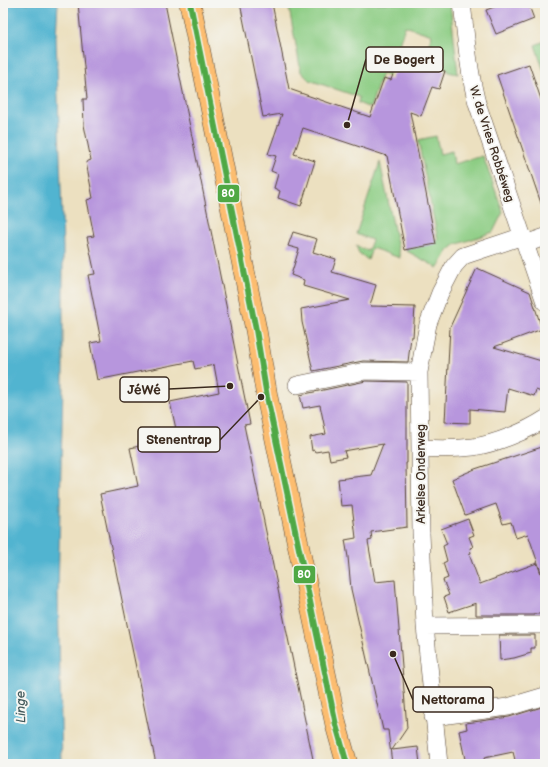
<svg xmlns="http://www.w3.org/2000/svg" width="548" height="767" font-family="'Balsamiq Sans',sans-serif">
<rect width="100%" height="100%" fill="#f6f6f2"/>
<filter id="ink" filterUnits="userSpaceOnUse"><feTurbulence type="fractalNoise" baseFrequency=".025" numOctaves="2"/><feDisplacementMap in="SourceGraphic" scale="8" xChannelSelector="R" yChannelSelector="G"/><feConvolveMatrix kernelMatrix="1 2 1 2 8 2 1 2 1" color-interpolation-filters="sRGB"/></filter>
<filter id="wash" filterUnits="userSpaceOnUse"><feTurbulence type="fractalNoise" baseFrequency=".012" numOctaves="4" result="noise"/><feDisplacementMap in="SourceGraphic" scale="16" xChannelSelector="R" yChannelSelector="G"/><feGaussianBlur stdDeviation="0.9" result="paint"/><feColorMatrix in="noise" values="0 0 0 0 0 0 0 0 0 0 0 0 0 0 0 0 0 1.4 0 .05"/><feComposite in="paint" operator="in"/></filter>
<g filter="url(#wash)">
<rect width="100%" height="100%" fill="#ece0c0"/>
<path fill="#8dcd84" stroke="#647c51" d="M288,3h162l8,71 -10,-2v-2l-7,-3 1,-5 -17,-6 7,-21 -27,-9 -16,50 -7,-3 -12,35 -12,-5 1,-6 -50,-17 -8,-8z
M545,41v33l-10,-29z
M436,136l4,18 12,-3 2,13 29,-8 20,56 -10,20 -38,13 -7,6 -10,17 -33,-18 33,-10 -20,-100z
M380,162l20,96 -28,-10 -4,12 -9,-7 -3,-7 12,5 4,-11 -16,-6z"/>
<path fill="#51b4d0" stroke="#466f77" d="M3,3h55l-2,33 7,211v137l-5,209 4,171h-59z"/>
<g id="blocks">
<path fill="#b796dd" d="M78,3h87l85,421 -6,1 70,339h-158l-56,-270 38,-8 -8,-38 48,-10 -8,-36 49,-10 -5,-27 -19,4 -2,-8 -96,19 -7,-37 11,-2 -13,-66 7,-1 -8,-37 7,-1 -7,-36 6,-2 -7,-36 5,-2 -7,-35 -1,-26h4z
M240,3h32l17,86 81,28 14,-39 7,2 10,-29 4,1 10,-4 5,9 19,7 -2,5 8,2 -6,18 -7,-2 -11,29 -11,-4 26,132 -31,6 -18,-94 -84,-28 -9,26 21,7 -14,45 -23,-8 2,-7 -6,-3 4,-14 -7,-3 5,-15 -8,-2 14,-40 -19,3z
M505,3h23l6,16 -38,15 -10,-24z
M529,64l16,47v97l-2,1 -46,-134z
M293,232l24,7 -4,13 23,7 -4,13 44,13 -6,21 45,1 -2,30h-2l-3,25 -45,-1 -50,10 -11,-49 -1,-13 49,-9 -47,-14 1,-6 -13,-5 8,-26 -11,-3z
M477,268l53,24 12,37 -48,18 51,15v16l-4,14 -5,-2 -2,6 -26,-8 -3,24 -35,-3v14l-25,-1 5,-95z
M366,381l41,1v81h-1l1,64 -36,5 1,8 -4,1 7,41 20,-2 12,148 -15,22 26,-3 2,17h-28l-4,-34h-5l-32,-141 -3,-32 -3,-17 11,-2 -4,-33 -11,1 -3,-27 33,-4 12,-31 -39,7 2,6 -16,3 -2,-10 -13,2 -1,-2 -2,1 -2,-14 16,-3 -6,-29 -17,3 -3,-13z
M545,446v131l-2,1 -15,-44 -12,4 -5,-16 -8,2 -7,-20 -31,11 -13,-36 23,-10z
M468,519l6,16 -5,2 4,10 -3,1 1,5 -2,1 11,30 57,-21 8,21v30h-10v1h-59v-12l-27,9 -5,-15 5,-2 -6,-15 5,-2 -5,-15 4,-2 -4,-15 4,-2 -6,-15z
M499,635h36v13h-4v5l-17,5 -14,2z
M545,706v58h-29l-3,-12 -29,6 1,6h-19l-7,-33 8,-2 -1,-6 43,-6z"/>
</g>
</g>
<g filter="url(#ink)">
<use href="#blocks" fill-opacity="0" stroke="#564536" stroke-width="1"/>
<g fill="none" stroke-linecap="round" stroke-linejoin="round">
<defs>
<path id="minor" d="M462,3c4,33 6,67 15,100l68,199
M525,244l20,-7
M297,385l68,-14 54,1
M421,448c17,1 35,1 52,-1 22,-3 54,-16 72,-28
M425,626l120,-1
M433,717l75,-10 37,-11
M439,764l-14,-138 -4,-93 -2,-161 9,-48 12,-31 14,-27 9,-10 60,-20"/>
<path id="major" d="M190,3l66,327 11,67 69,328 11,39"/>
</defs>
<use href="#minor" stroke="#564536" stroke-width="18"/>
<use href="#major" stroke="#564536" stroke-width="22"/>
<use href="#minor" stroke="#fff" stroke-width="17"/>
<use href="#major" stroke="#fcbd6f" stroke-width="21"/>
<defs>
<path id="bus-1" d="M190,3l66,327 11,67 69,328 11,39"/>
</defs>
<use href="#bus-1" stroke="#f6f6f2" stroke-width="9"/>
<use href="#bus-1" stroke="#4fa844" stroke-width="6"/>
</g>
</g>
<g text-anchor="middle" stroke-width="4" stroke-linejoin="round" paint-order="stroke">
<g font-size="12" fill="#3b2a1e" stroke="#f6f6f2">
<text transform="translate(492 144) rotate(72)" y="4">W. de Vries Robbéweg</text>
<text transform="translate(421 474) rotate(-90)" y="4">Arkelse Onderweg</text>
</g>
<g font-size="13" font-style="italic" fill="#435a5c" stroke="#f6f6f2">
<text transform="translate(20 707) rotate(-91)" y="5">Linge</text>
</g>
</g>
<path fill="none" stroke="#3b2a1e" stroke-width="1.5" d="M347 125L366 59M230 386L169 389M261 397L220 440M393 654L413 700"/>
<g fill="#3b2a1e" stroke="#f6f6f2" stroke-width="1.5">
<circle cx="347" cy="125" r="4"/>
<circle cx="230" cy="386" r="4"/>
<circle cx="261" cy="397" r="4"/>
<circle cx="393" cy="654" r="4"/>
</g>
<g fill="#f6f6f2" stroke="#3b2a1e" stroke-width="1.5">
<rect x="366" y="47" width="77" height="25" rx="4"/>
<rect x="120" y="377" width="49" height="25" rx="4"/>
<rect x="138" y="427" width="82" height="25" rx="4"/>
<rect x="413" y="687" width="80" height="25" rx="4"/>
</g>
<g font-size="13" text-anchor="middle" font-weight="bold" fill="#3b2a1e">
<text x="404" y="64">De Bogert</text>
<text x="144" y="394">JéWé</text>
<text x="179" y="444">Stenentrap</text>
<text x="453" y="704">Nettorama</text>
</g>
<g stroke="#f6f6f2" stroke-width="1.5">
<rect x="217" y="184" width="23" height="19" rx="4" fill="#4fa844"/>
<rect x="293" y="565" width="23" height="19" rx="4" fill="#4fa844"/>
</g>
<g font-size="11" text-anchor="middle" font-weight="bold" fill="#fff">
<text x="228" y="197">80</text>
<text x="304" y="578">80</text>
</g>
<rect width="548" height="767" fill="none" stroke="#f6f6f2" stroke-width="16"/>
</svg>
